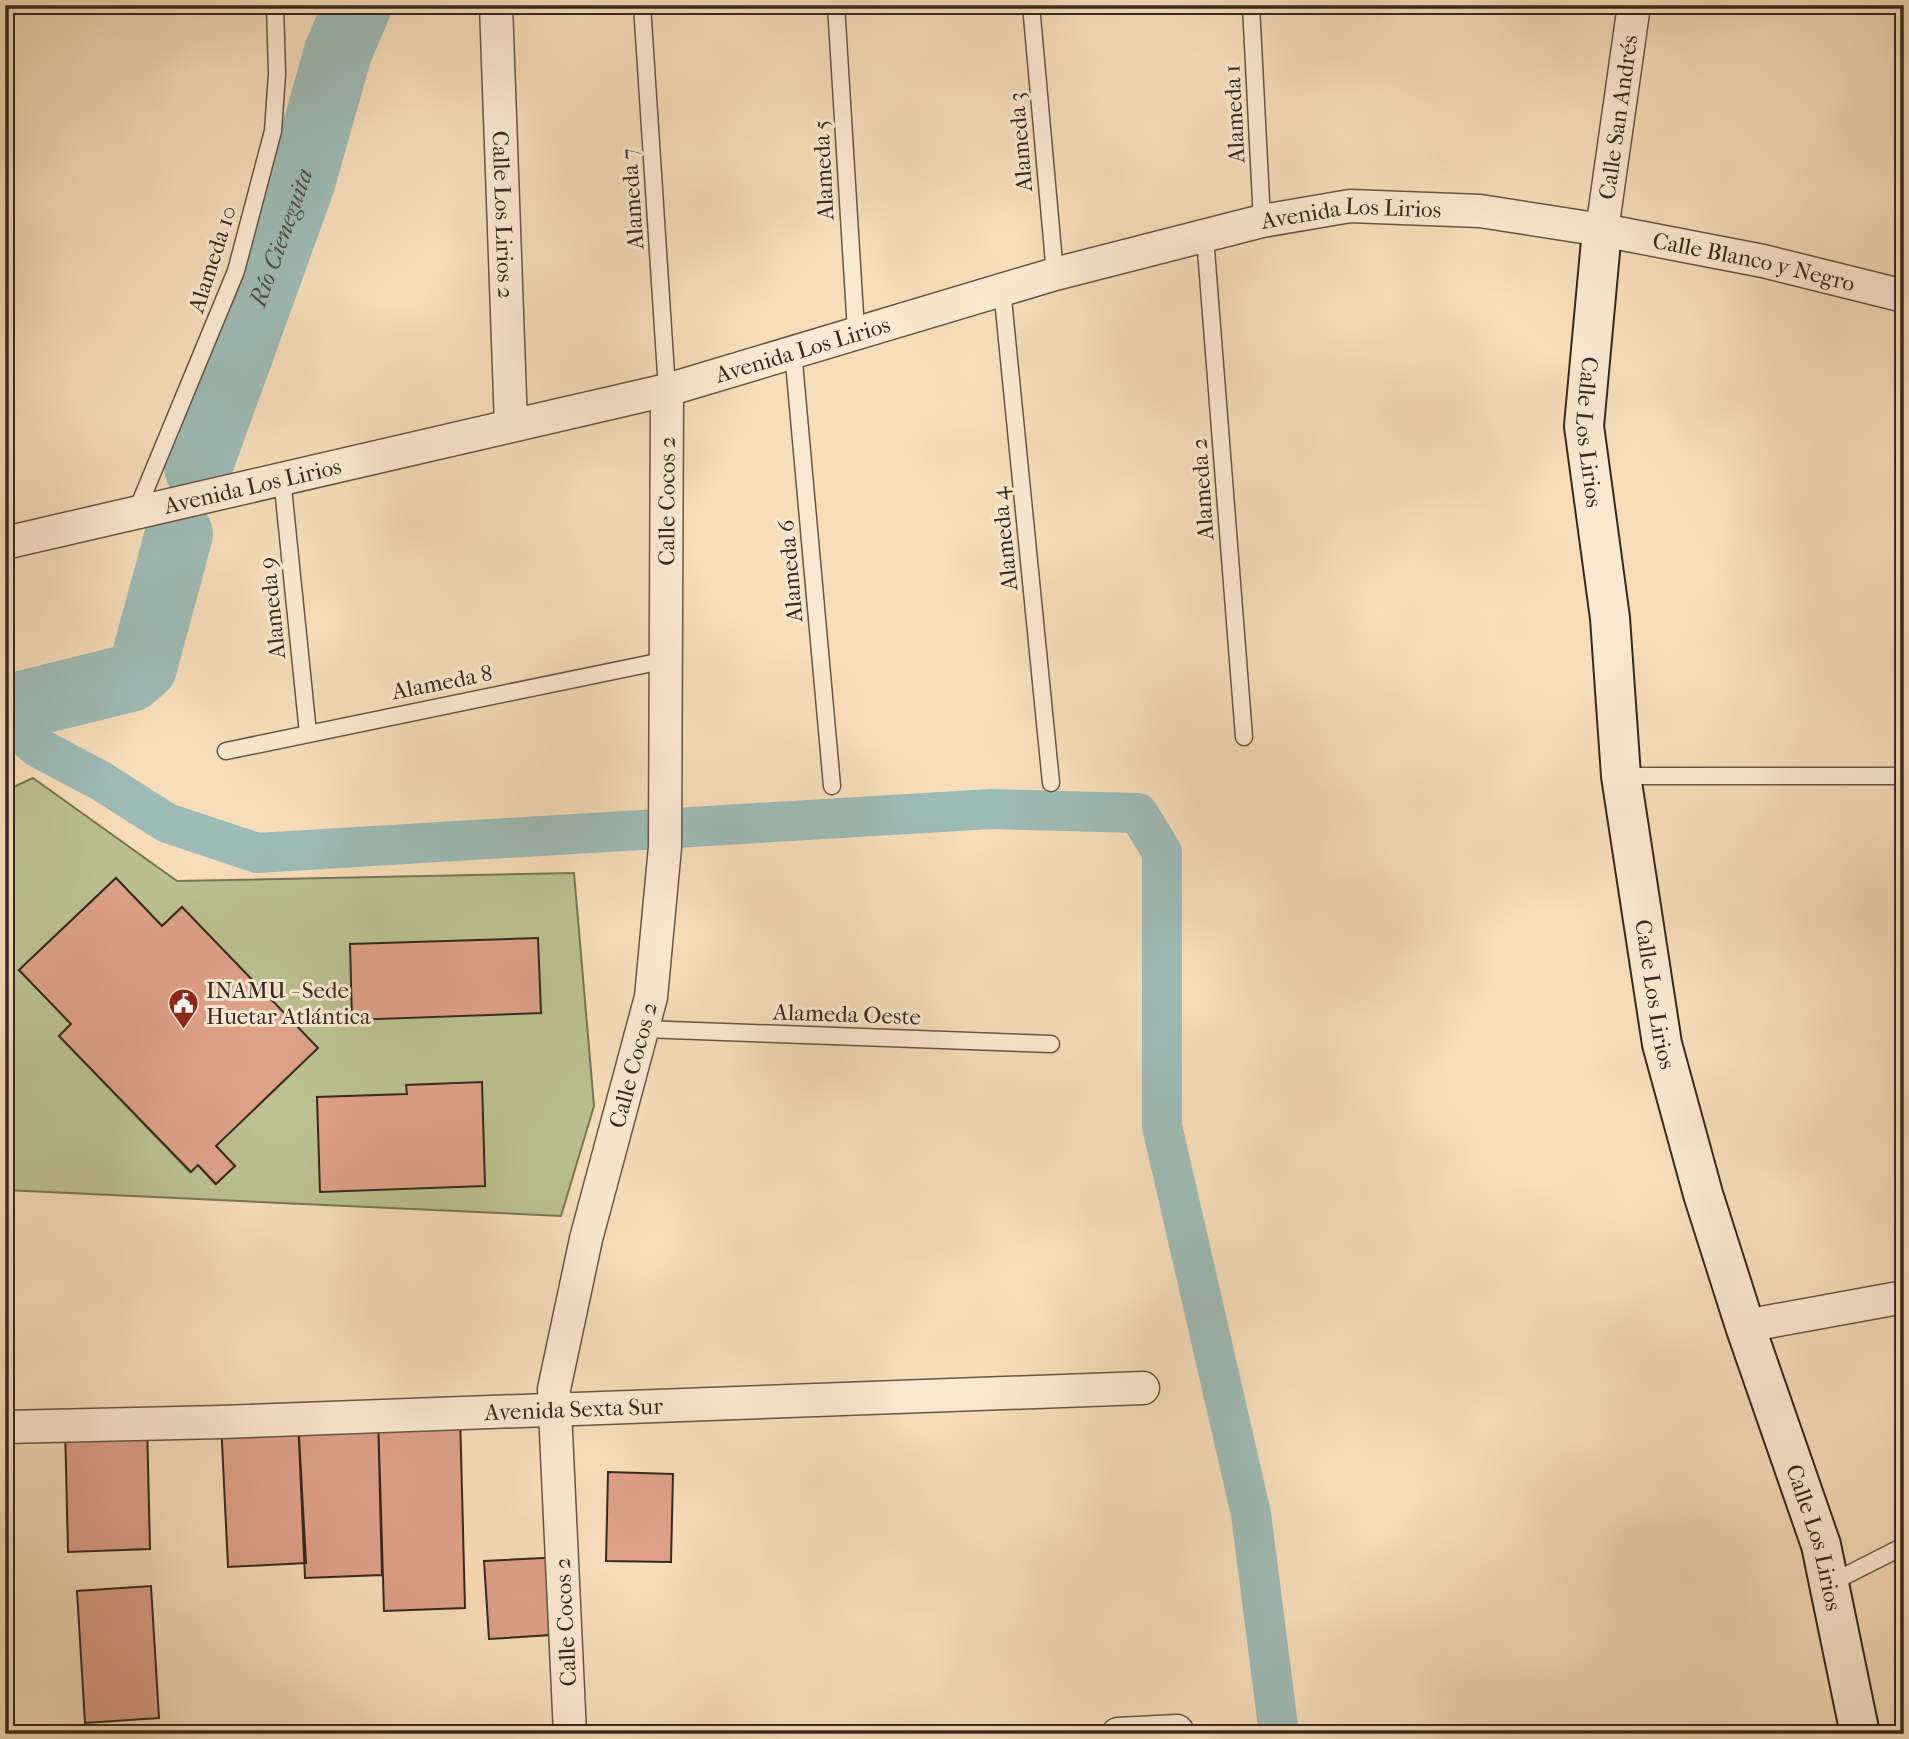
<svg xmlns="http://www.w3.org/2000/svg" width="1909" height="1739" font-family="'IM FELL French Canon',serif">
<rect width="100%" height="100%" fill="#f7ddba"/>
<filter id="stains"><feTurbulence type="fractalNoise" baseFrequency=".00286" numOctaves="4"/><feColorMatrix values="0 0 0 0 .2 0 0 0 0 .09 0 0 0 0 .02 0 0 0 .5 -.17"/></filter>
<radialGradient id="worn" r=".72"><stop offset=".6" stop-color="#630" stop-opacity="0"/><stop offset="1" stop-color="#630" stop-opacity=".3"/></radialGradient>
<path fill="#bbc191" stroke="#797558" stroke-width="2" fill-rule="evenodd" d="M33,778l144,103 397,-8 20,233 -33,110 -556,-26v-399zM116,878l46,48 20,-19 34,239 19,20 -20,18 -17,-19 -8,7 -131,-136 12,-12 -52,-54z"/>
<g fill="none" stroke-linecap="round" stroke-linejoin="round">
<path stroke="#9ebbb6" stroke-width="40" d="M5,719l32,28 64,34 66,42 90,30 734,-44 147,4 24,39v274l89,388 28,220"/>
<g stroke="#9ebbb6" stroke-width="68">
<path id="s1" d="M198,468l103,-285 37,-131 20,-47"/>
<path d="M5,709l125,-31 13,-11 36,-133"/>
</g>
</g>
<path fill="#dda189" stroke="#372920" stroke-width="2" d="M116,878l46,48 20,-19 136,141 -102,98 19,20 -19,18 -18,-19 -7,7 -132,-136 12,-12 -52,-54z
M538,938l3,75 -189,7 -2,-76z
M482,1082l3,104 -165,6 -3,-95 90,-3 -1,-9z
M460,1413l5,195 -81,3 -6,-196z
M378,1415l4,160 -77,3 -7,-160z
M298,1418l8,145 -78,4 -7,-145z
M147,1423l3,126 -82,3 -3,-127z
M608,1472l65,2 -2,88 -65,-1z
M563,1557l4,77 -78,5 -5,-78z
M151,1586l8,132 -74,5 -8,-132z"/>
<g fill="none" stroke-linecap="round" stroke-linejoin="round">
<defs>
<path id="lane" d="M642,5l25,385
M836,5l20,326
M1031,5l24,269
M1251,5l11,216
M1205,237l39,500
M1002,289l49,494
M793,351l39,435
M282,478l26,255
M135,515l101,-244 37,-140 4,-57 -2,-69
M226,751l441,-91
M1621,776h283
M643,1029l408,15
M1829,1584l75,-38"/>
<g id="street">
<path id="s2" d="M496,5l15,420"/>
<path id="s3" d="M1602,230l32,-225"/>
<path id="s4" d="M5,543l662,-153 388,-116 207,-53 88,-15 130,5 122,19 161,31 141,35"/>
<path d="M1745,1326l159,-29"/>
<path id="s5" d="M5,1427l216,-5 922,-34"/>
<path id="s6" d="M570,1734l-16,-345 32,-150 65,-242 14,-150 2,-457"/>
<path d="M1118,1734l59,-3"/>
</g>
<g id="secondary">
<path id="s7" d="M1602,230l-18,196 26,192 11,158 41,268 41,150 42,132 76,219 39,189"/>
</g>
</defs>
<use href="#lane" stroke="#675646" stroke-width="19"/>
<use href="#street" stroke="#675646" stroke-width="35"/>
<use href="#secondary" stroke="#372920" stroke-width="42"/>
<use href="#lane" stroke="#fae9d2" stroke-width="16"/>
<use href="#street" stroke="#fae9d2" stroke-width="32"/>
<use href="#secondary" stroke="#fae9d2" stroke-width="38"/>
</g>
<defs>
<symbol id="civic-pin" viewBox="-11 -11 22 30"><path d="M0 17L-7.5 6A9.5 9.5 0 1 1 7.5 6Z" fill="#8f2418" stroke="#fae9d2"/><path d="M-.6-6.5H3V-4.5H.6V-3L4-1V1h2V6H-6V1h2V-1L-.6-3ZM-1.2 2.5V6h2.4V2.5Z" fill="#fff"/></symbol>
</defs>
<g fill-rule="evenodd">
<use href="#civic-pin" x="166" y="986" width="35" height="47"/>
</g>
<g text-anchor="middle" stroke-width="6" stroke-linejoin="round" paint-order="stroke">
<g font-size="23" fill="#372920" stroke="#fae9d2">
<text transform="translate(1234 114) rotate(-93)" y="8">Alameda 1</text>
<text dy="8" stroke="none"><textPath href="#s3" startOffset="114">Calle San Andrés</textPath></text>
<text transform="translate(1020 142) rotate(-95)" y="8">Alameda 3</text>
<text transform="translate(823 170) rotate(-93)" y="8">Alameda 5</text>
<text transform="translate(632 199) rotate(-94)" y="8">Alameda 7</text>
<text dy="8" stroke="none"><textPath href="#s2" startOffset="210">Calle Los Lirios 2</textPath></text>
<text dy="8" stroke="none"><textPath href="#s4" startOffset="1388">Avenida Los Lirios</textPath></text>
<text transform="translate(212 259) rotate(-72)" y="8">Alameda 10</text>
<text dy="8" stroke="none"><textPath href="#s4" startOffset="1796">Calle Blanco y Negro</textPath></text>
<text dy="8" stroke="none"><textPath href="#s4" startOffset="821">Avenida Los Lirios</textPath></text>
<text dy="8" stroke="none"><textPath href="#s7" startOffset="203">Calle Los Lirios</textPath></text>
<text dy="8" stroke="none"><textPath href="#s4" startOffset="254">Avenida Los Lirios</textPath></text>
<text transform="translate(1202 489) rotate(-94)" y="8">Alameda 2</text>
<text dy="8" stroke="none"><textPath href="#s6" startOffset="1246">Calle Cocos 2</textPath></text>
<text transform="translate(1004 539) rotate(-96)" y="8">Alameda 4</text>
<text transform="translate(790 571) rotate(-95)" y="8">Alameda 6</text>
<text transform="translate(272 608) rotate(-96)" y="8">Alameda 9</text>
<text transform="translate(442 682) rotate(-11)" y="8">Alameda 8</text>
<text dy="8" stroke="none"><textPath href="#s7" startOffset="770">Calle Los Lirios</textPath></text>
<text transform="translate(847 1014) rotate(2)" y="8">Alameda Oeste</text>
<text dy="8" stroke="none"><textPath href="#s6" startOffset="679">Calle Cocos 2</textPath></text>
<text dy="8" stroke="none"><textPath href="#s5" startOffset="569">Avenida Sexta Sur</textPath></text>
<text dy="8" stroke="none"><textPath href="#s7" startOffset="1337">Calle Los Lirios</textPath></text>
<text transform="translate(565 1622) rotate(-93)" y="8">Calle Cocos 2</text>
</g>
<g font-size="23" fill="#372920" stroke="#fae9d2" text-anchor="start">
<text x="206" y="998">INAMU - Sede<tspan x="206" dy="26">Huetar Atlántica</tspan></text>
</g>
<g font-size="24" font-style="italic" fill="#514e46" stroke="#fae9d2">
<text dy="8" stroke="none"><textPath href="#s1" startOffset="245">Río Cieneguita</textPath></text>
</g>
</g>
<rect width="1909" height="1739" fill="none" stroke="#f7ddba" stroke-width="28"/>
<rect x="7" y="7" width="1895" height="1725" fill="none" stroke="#372920" stroke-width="3.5"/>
<rect x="14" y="14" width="1881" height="1711" fill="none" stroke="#372920" stroke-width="2"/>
<rect width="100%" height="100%" filter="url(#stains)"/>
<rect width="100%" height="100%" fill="url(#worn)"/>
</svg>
